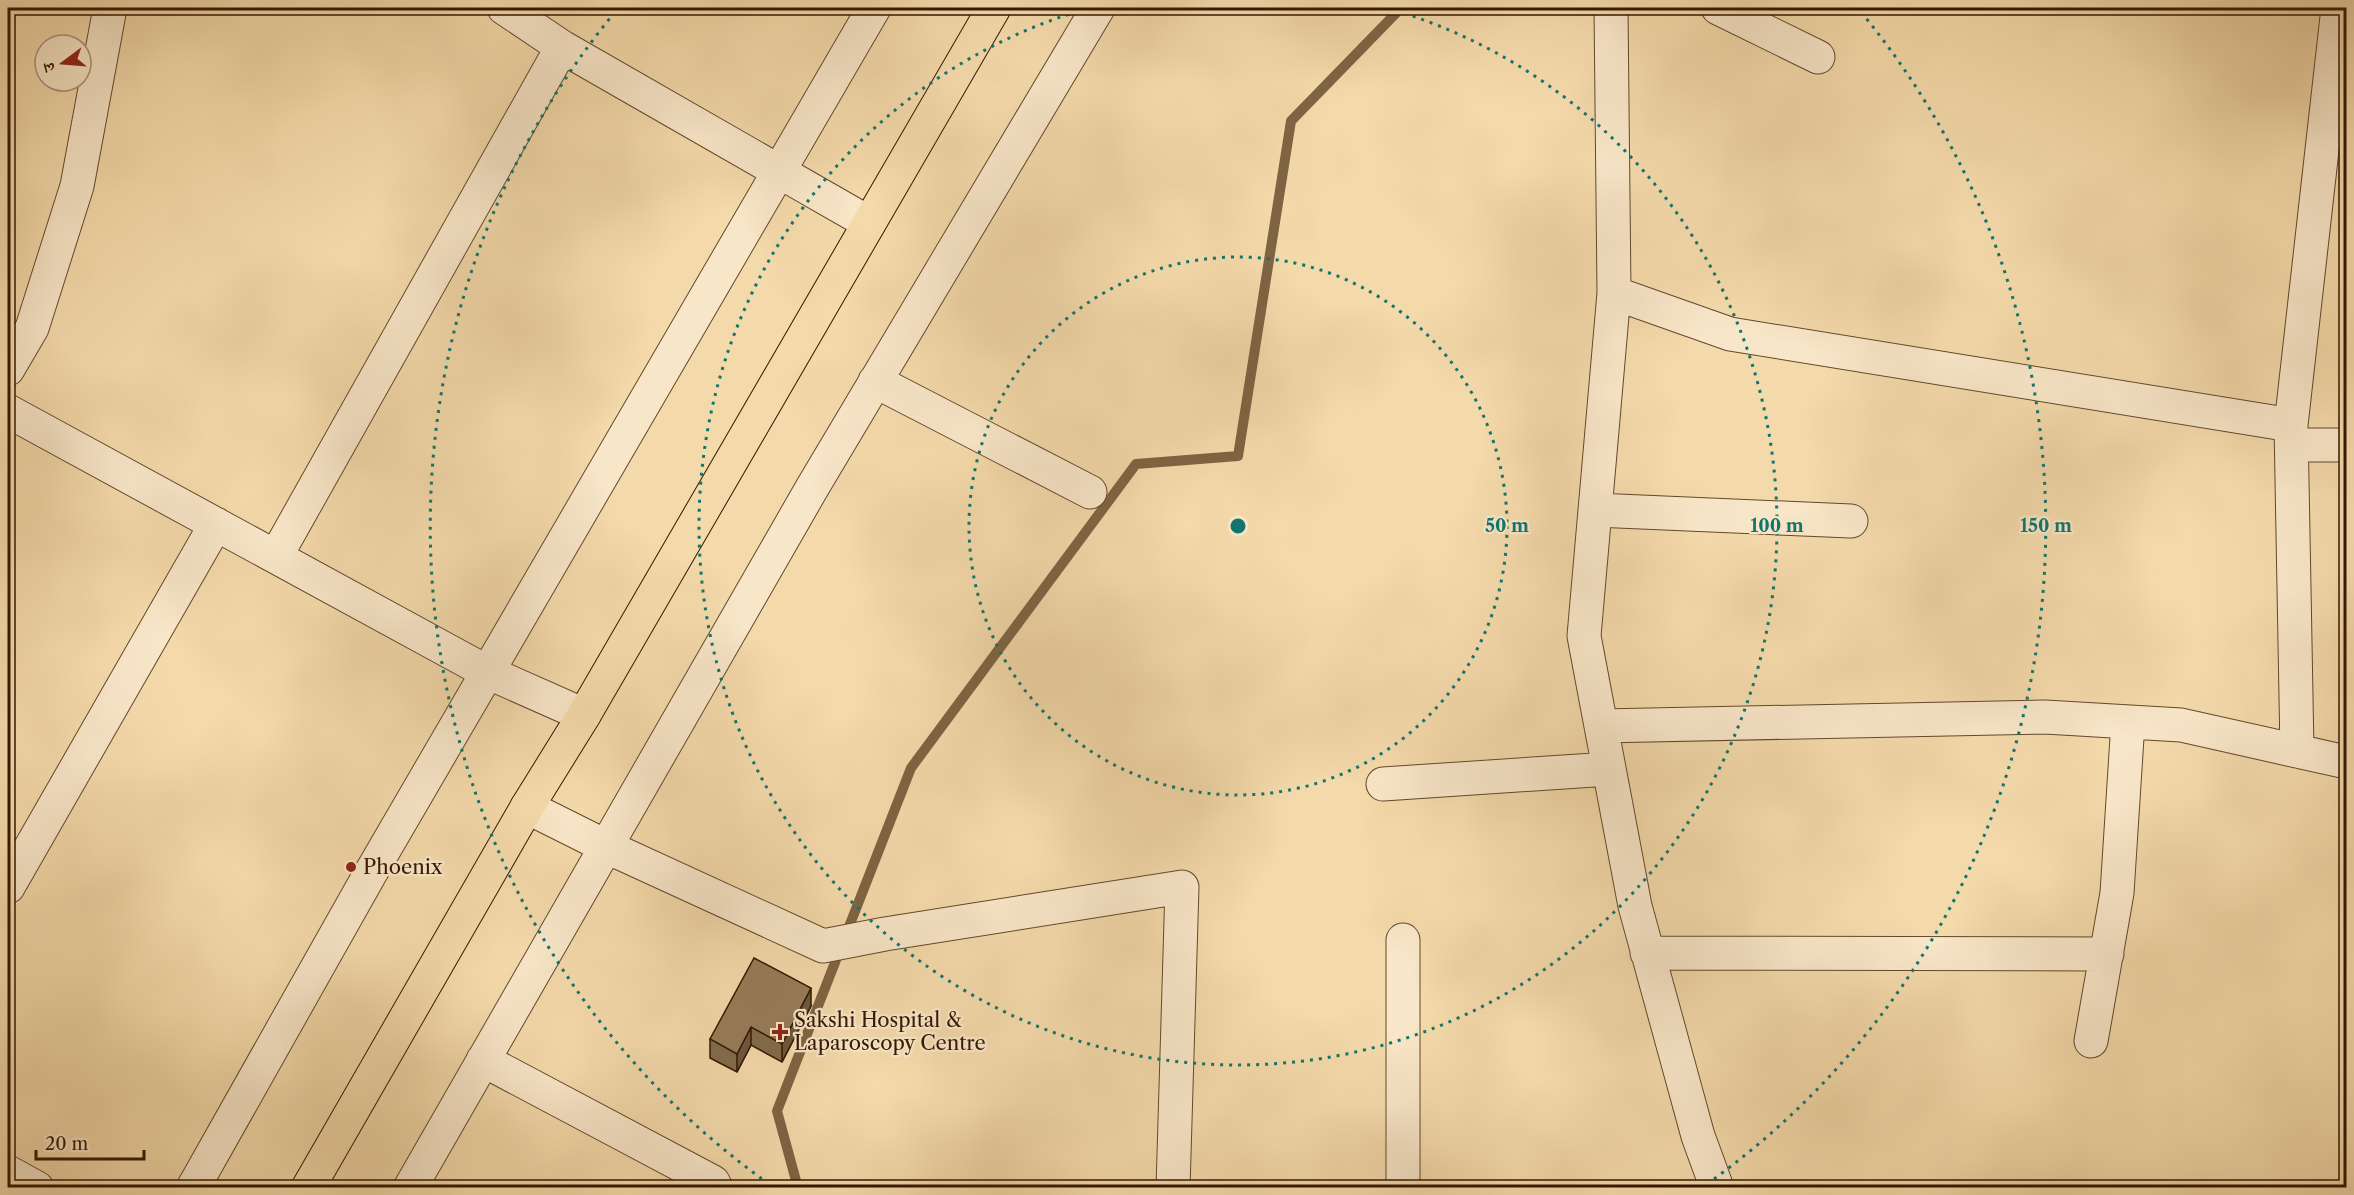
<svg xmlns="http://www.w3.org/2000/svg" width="2354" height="1195" font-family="'Libre Caslon Text','Noto Serif Devanagari',serif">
<rect width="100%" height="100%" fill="#f4d9aa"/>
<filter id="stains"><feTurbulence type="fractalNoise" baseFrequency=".00333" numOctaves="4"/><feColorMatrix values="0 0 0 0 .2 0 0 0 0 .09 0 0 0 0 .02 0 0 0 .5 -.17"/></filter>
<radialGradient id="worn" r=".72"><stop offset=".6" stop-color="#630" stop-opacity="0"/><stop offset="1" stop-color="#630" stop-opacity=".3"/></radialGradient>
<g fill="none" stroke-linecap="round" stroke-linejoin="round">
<path stroke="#7f6443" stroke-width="10" d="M798,1188l-21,-77 134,-343 225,-304 102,-8 53,-335 110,-113"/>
<defs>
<path id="minor" d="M504,8l58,39 307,176
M1611,8l3,285 -30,343 51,270 63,230 19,52
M1718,8l100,49
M1614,293l116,41 561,91
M8,369l24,-41 45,-142 33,-178
M875,381l215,111
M8,411l479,261 97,43
M2292,445h54
M1595,510l256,11
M276,556l286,-509
M1601,726l444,-9 136,8 165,37
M2297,751l-6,-326 47,-417
M1383,784l226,-15
M527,807l78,39 218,100 62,-12 297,-47 -9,301
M8,887l208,-363
M1403,940v248
M1647,953l460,1
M2091,1041l26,-148 11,-171
M483,1060l230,122 3,6
M8,1172l29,16
M193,1188l177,-314 504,-866
M410,1188l402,-700 286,-480"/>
<path id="major" d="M308,1188l219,-381 57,-92 410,-707"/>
</defs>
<use href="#minor" stroke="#63482a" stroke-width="35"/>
<use href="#major" stroke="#331700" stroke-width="35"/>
<use href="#minor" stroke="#f8e6c8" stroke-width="33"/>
<use href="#major" stroke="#f4d9aa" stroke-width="33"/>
</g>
<path fill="#826b4c" stroke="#331700" stroke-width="1.5" d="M811,1006l-29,56 -31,-17 -14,27 -27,-14v-19z"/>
<path fill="#6a573e" stroke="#331700" stroke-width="1.5" d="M811,988v18l-29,56v-18z
M751,1027v18l-14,27v-18z"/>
<path fill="#977c58" stroke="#331700" stroke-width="1.5" d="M754,958l57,30 -29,56 -31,-17 -14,27 -27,-15z"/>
<g fill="none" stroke="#0f766e" stroke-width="3" stroke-dasharray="3 6">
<circle cx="1238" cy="526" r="269"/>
<path d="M1387 8A539 539 0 1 1 1089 8"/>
<path d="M769 1184A808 808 0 0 1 615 12M1861 12A808 808 0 0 1 1707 1184"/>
</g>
<g fill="#8f2418" stroke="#f8e6c8" stroke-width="2">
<circle cx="351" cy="867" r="6"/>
<path d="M777 1023h6v6h6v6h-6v6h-6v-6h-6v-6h6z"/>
</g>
<g text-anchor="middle" stroke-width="4.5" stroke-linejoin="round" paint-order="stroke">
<g font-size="20" fill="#331700" stroke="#f8e6c8" text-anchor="start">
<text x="363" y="874">Phoenix</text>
<text x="794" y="1027">Sakshi Hospital &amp;<tspan x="794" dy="23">Laparoscopy Centre</tspan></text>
</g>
</g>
<circle cx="1238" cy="526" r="9" fill="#0f766e" stroke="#f8e6c8" stroke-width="3"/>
<g font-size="18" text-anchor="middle" font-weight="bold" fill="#0f766e" stroke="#f8e6c8" stroke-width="4.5" stroke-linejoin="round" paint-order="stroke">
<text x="1507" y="532">50 m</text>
<text x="1777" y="532">100 m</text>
<text x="2046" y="532">150 m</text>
</g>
<rect width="2354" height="1195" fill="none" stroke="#f4d9aa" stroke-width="30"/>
<rect x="9" y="9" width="2336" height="1177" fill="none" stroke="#331700" stroke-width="3"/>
<rect x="15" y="15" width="2324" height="1165" fill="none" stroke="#331700" stroke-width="1.5"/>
<g transform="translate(63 63) rotate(254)"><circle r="28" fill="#f8e6c8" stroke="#a99378" stroke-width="1.5"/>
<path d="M0-4.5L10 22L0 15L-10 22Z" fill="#8f2418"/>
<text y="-9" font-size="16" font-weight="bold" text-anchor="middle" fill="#331700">उ</text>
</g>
<path d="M36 1150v9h108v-9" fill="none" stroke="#331700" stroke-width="3"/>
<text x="45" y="1150" font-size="18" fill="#331700" stroke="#f8e6c8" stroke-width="4.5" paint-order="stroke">20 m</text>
<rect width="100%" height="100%" filter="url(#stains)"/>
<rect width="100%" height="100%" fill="url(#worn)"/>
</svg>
